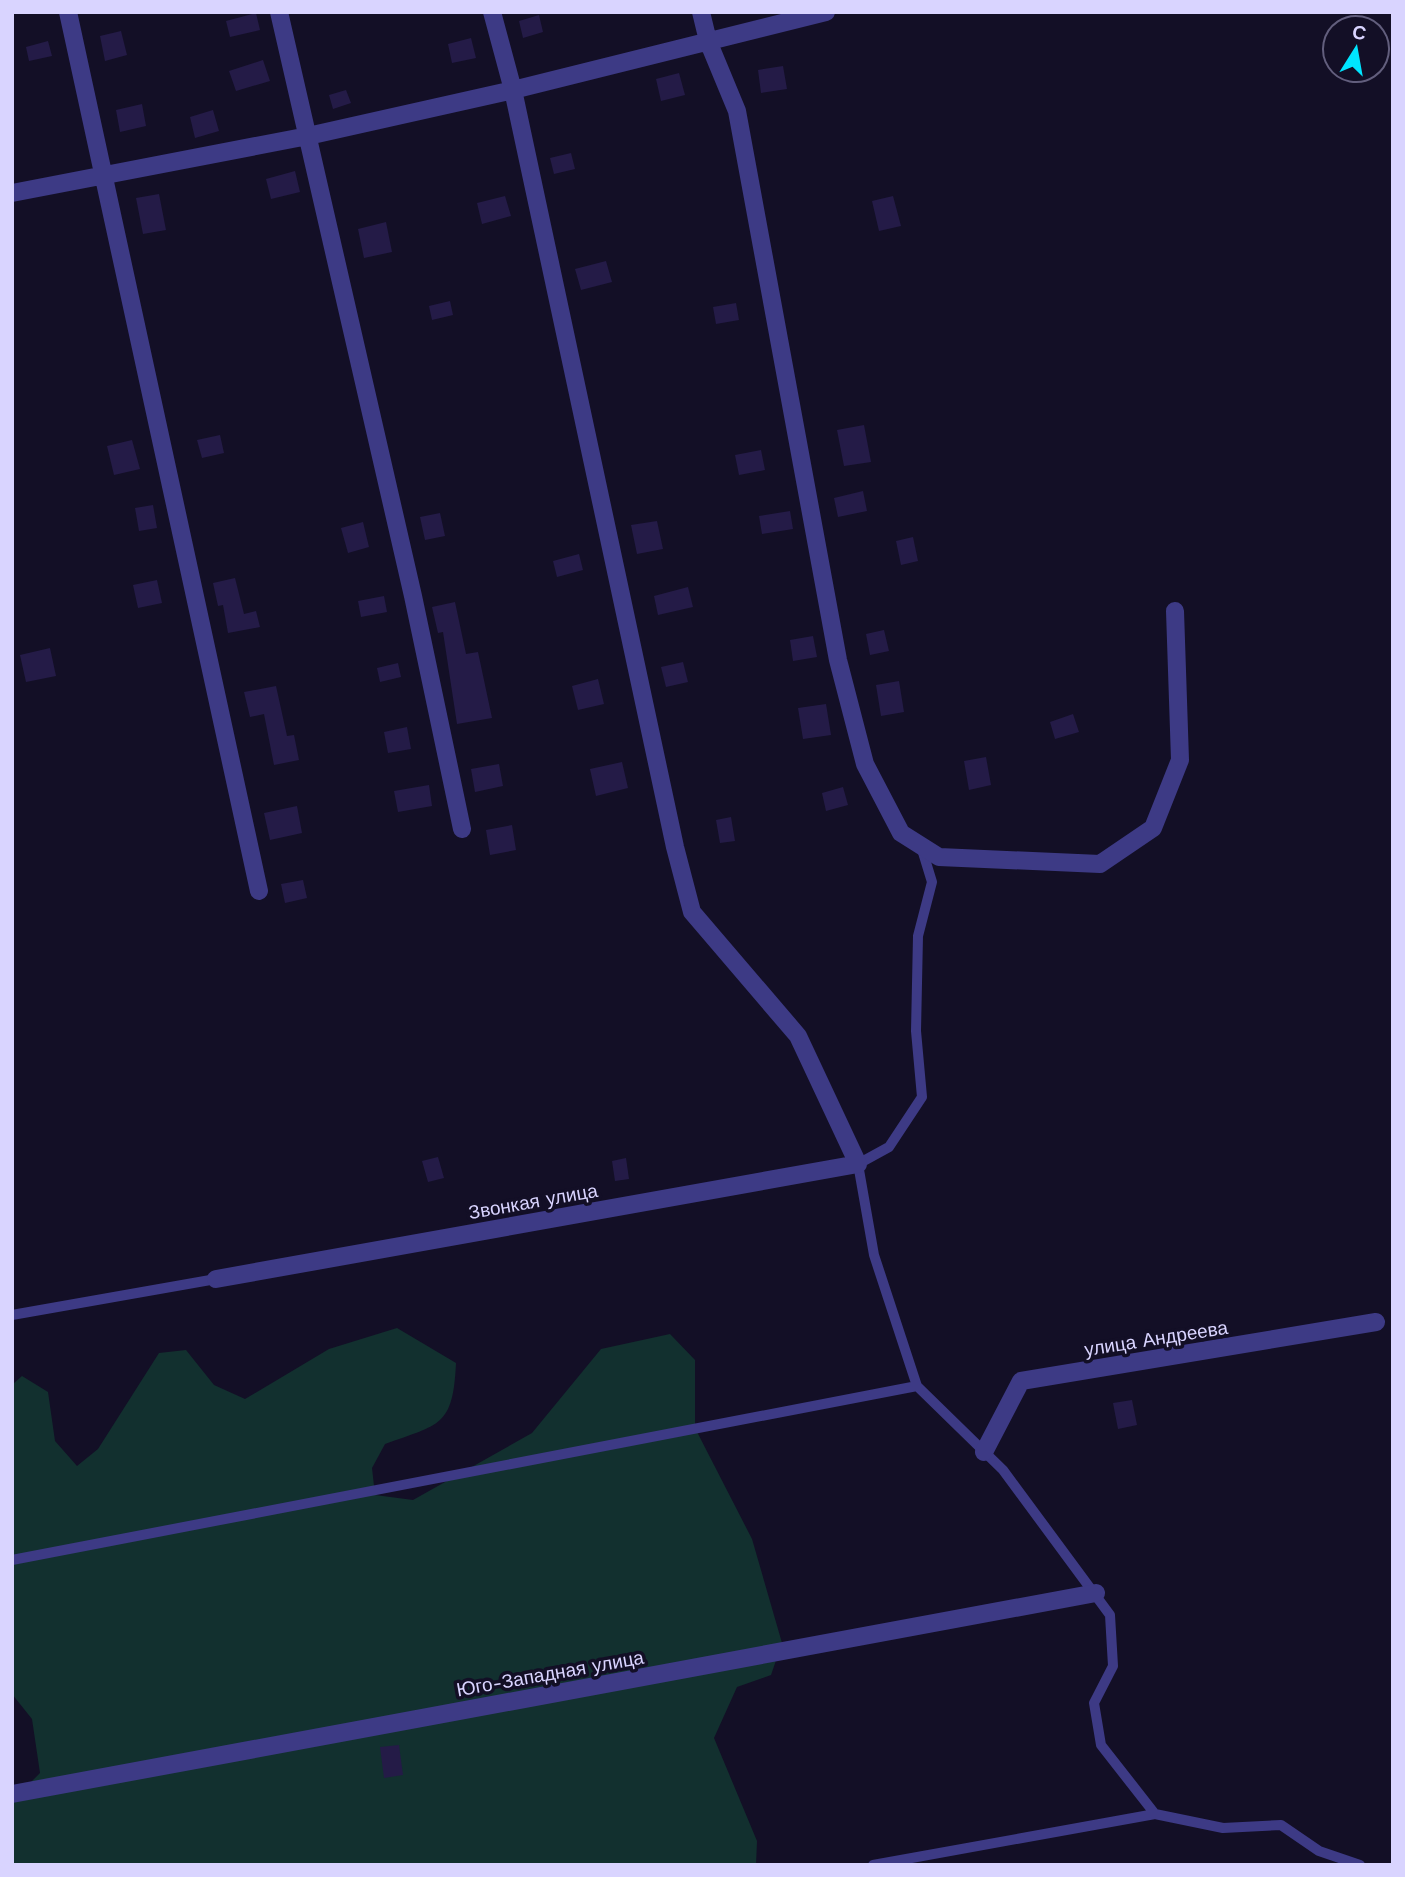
<svg xmlns="http://www.w3.org/2000/svg" width="1405" height="1877" font-family="'Work Sans',sans-serif">
<rect width="100%" height="100%" fill="#130f26"/>
<path fill="#12302f" d="M397,1328l59,35c-3,64 -16,61 -71,81l-13,24 3,27 38,5 119,-67 69,-84 69,-15 25,26v68l57,111 30,104 -11,32 -34,12 -23,51 43,103 -1,24h-744v-64l28,-28 -8,-54 -20,-25v-309l10,-9 26,16 7,49 22,25 21,-17 61,-96 27,-3 28,35 31,14 84,-50z"/>
<path fill="#241b47" d="M256,13l4,17 -30,7 -4,-16z
M539,15l4,17 -20,6 -4,-17z
M121,31l6,24 -22,6 -5,-25z
M471,38l5,20 -24,5 -4,-19z
M48,41l4,15 -23,5 -3,-14z
M263,60l7,21 -34,10 -7,-20z
M783,66l4,23 -26,4 -3,-23z
M679,73l6,22 -24,6 -5,-22z
M346,90l5,13 -18,6 -4,-14z
M142,104l4,22 -26,6 -4,-22z
M213,110l6,21 -24,7 -5,-21z
M571,153l4,16 -21,5 -4,-16z
M295,171l5,21 -29,7 -5,-20z
M159,194l7,36 -23,4 -7,-36z
M505,196l6,20 -29,8 -5,-21z
M893,196l8,30 -22,5 -7,-30z
M386,222l6,30 -28,6 -6,-29z
M606,261l6,21 -31,8 -6,-21z
M450,301l3,14 -21,5 -3,-14z
M736,303l3,17 -23,4 -3,-17z
M864,425l7,37 -27,4 -7,-36z
M220,435l4,18 -22,5 -5,-18z
M132,440l8,29 -26,6 -7,-29z
M761,450l4,20 -26,5 -4,-20z
M863,491l4,20 -29,6 -4,-19z
M153,505l4,23 -18,3 -4,-23z
M790,511l3,18 -31,5 -3,-18z
M440,513l5,23 -20,4 -5,-23z
M657,521l6,28 -26,5 -6,-29z
M363,522l6,25 -21,6 -7,-25z
M913,537l5,24 -17,4 -5,-24z
M579,554l4,16 -26,7 -4,-16z
M235,578l9,36 12,-3 4,16 -32,6 -5,-28 -5,1 -5,-23z
M157,580l5,23 -24,5 -5,-23z
M688,587l5,20 -35,8 -4,-19z
M384,596l3,16 -26,5 -3,-16z
M455,602l11,52 12,-2 14,66 -35,6 -14,-92 -5,1 -6,-26z
M884,630l5,21 -19,4 -4,-21z
M813,636l4,21 -24,4 -3,-21z
M50,648l6,28 -30,6 -6,-27z
M683,662l5,20 -22,5 -5,-20z
M398,663l3,14 -21,5 -3,-14z
M598,679l6,25 -26,6 -6,-24z
M899,681l5,31 -23,4 -5,-31z
M276,686l11,50 7,-1 5,25 -25,5 -10,-51 -14,3 -6,-25z
M826,704l5,31 -28,4 -5,-31z
M1073,714l6,18 -24,7 -5,-17z
M407,727l4,22 -23,4 -4,-21z
M986,757l5,28 -22,5 -5,-29z
M622,762l6,26 -32,8 -6,-27z
M499,764l4,22 -28,6 -4,-23z
M429,785l3,21 -34,6 -4,-21z
M843,787l5,18 -22,6 -4,-18z
M297,806l5,27 -32,7 -6,-27z
M731,817l4,24 -15,2 -4,-23z
M512,825l4,25 -26,5 -4,-25z
M303,880l4,18 -22,5 -4,-19z
M438,1157l6,21 -16,4 -6,-21z
M626,1158l3,21 -14,2 -3,-20z
M1132,1400l5,25 -19,4 -5,-26z
M399,1745l4,30 -19,3 -4,-31z"/>
<g fill="none" stroke-linecap="round" stroke-linejoin="round">
<path stroke="#3d3a85" stroke-width="10" d="M921,846l11,36 -14,54 -2,95 6,66 -33,50 -31,17 16,91 43,131 86,84 107,145 3,51 -19,37 7,42 54,69 68,14 58,-3 38,26 41,14
M12,1315l204,-36
M12,1560l905,-174
M873,1865l282,-51"/>
<path stroke="#3d3a85" stroke-width="18" d="M68,12l191,879
M279,12l134,584 49,233
M701,12l7,29 29,70 101,549 27,104 36,69 38,24 161,7 53,-36 27,-68 -5,-149
M12,193l296,-57 205,-46 313,-78
M216,1279l642,-115 -60,-128 -106,-124 -17,-65 -162,-757 -21,-78
M984,1452l37,-71 355,-59
M12,1794l1084,-201"/>
</g>
<g text-anchor="middle" stroke-width="7" stroke-linejoin="round" paint-order="stroke">
<g font-size="19" fill="#d9d4ff" stroke="#130f26">
<text transform="translate(533 1201) rotate(-10)" y="7">Звонкая улица</text>
<text transform="translate(1156 1338) rotate(-9)" y="7">улица Андреева</text>
<text transform="translate(550 1673) rotate(-10)" y="7">Юго-Западная улица</text>
</g>
</g>
<rect width="1405" height="1877" fill="none" stroke="#d9d4ff" stroke-width="28"/>
<g transform="translate(1356 49) rotate(11)"><circle r="33" fill="#130f26" stroke="#625e7d" stroke-width="2"/>
<path d="M0-5L12 26L0 18L-12 26Z" fill="#00e5ff"/>
<text y="-10" font-size="19" font-weight="bold" text-anchor="middle" fill="#d9d4ff">С</text>
</g>
</svg>
